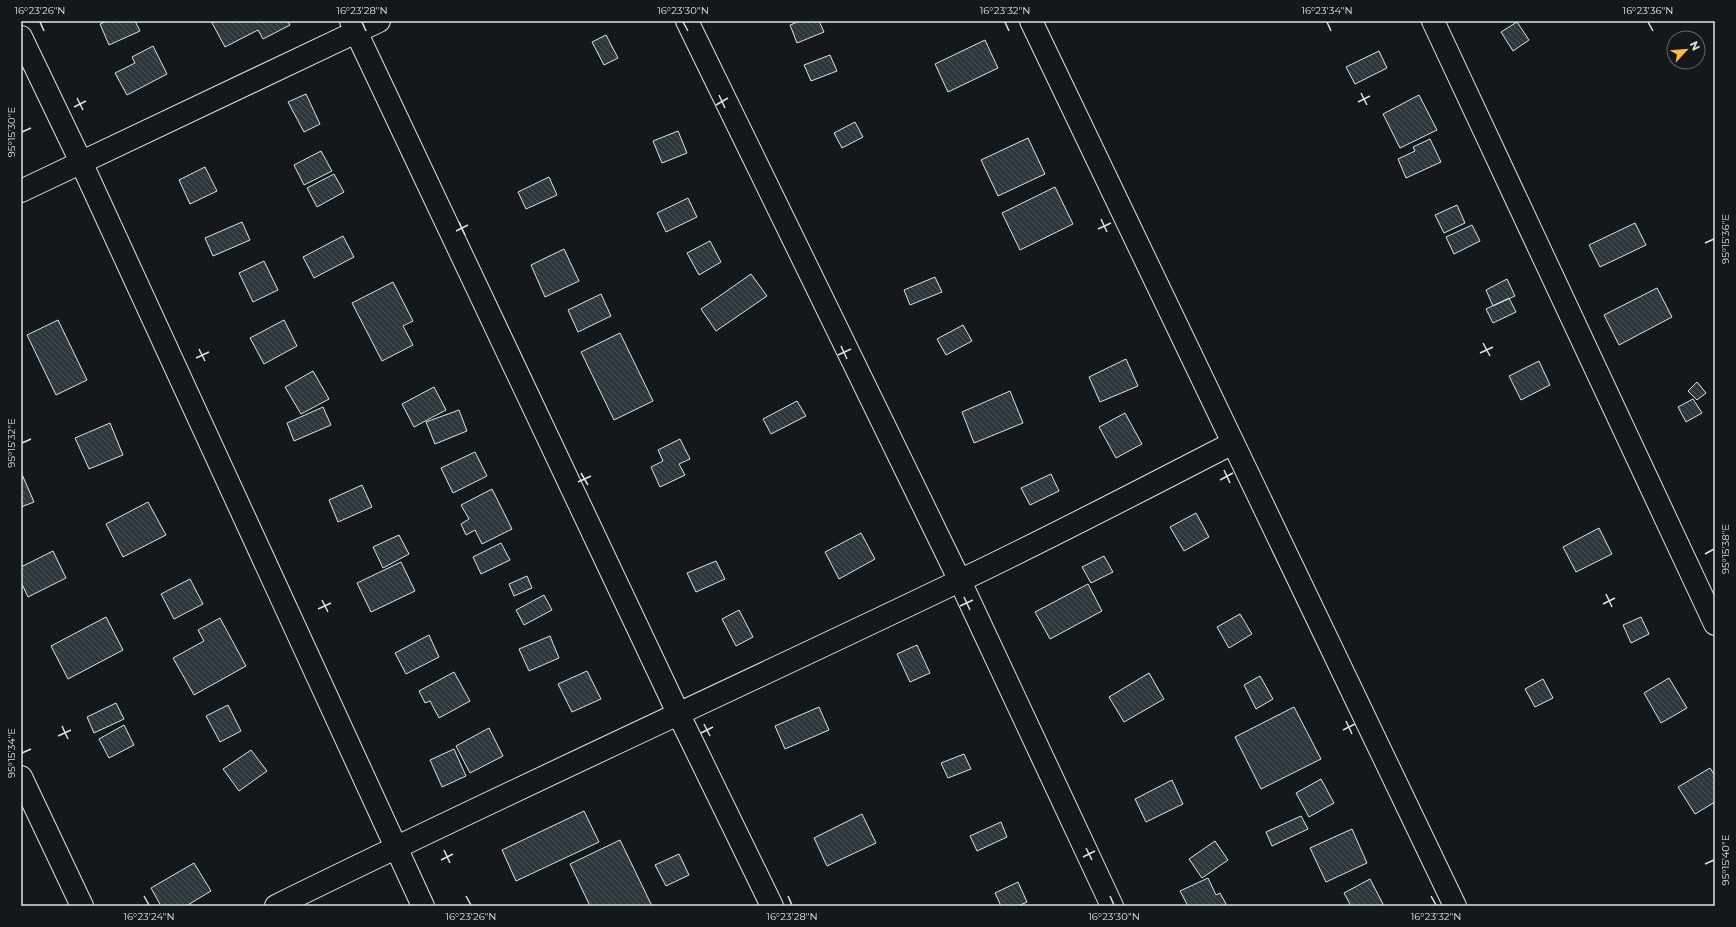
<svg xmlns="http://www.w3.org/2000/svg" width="1736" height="927" font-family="Montserrat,sans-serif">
<defs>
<pattern id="building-back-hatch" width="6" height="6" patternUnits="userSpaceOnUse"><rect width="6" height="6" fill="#2c363c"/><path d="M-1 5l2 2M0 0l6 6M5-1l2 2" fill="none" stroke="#4a5358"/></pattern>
</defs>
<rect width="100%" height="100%" fill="#14181c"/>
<path fill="url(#building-back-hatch)" stroke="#d8e6dc" d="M107,21h28l5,10 -31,14 -9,-21z
M211,21h77l2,4 -27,14 -5,-9 -33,17z
M800,21h19l5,11 -27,11 -7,-18z
M1517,22l12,18 -16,11 -12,-19z
M606,35l12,23 -14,7 -12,-23z
M985,40l13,28 -50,24 -13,-28z
M153,46l14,28 -40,21 -12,-22 20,-10 -3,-6z
M1379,51l8,17 -32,16 -9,-17z
M830,55l7,16 -26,10 -7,-16z
M306,94l14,30 -16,8 -16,-30z
M1419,95l18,35 -37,18 -17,-34z
M855,122l8,15 -21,11 -8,-15z
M678,131l9,22 -25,10 -9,-22z
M1028,138l17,36 -47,22 -17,-36z
M1430,139l11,23 -35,16 -8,-19 17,-8 -2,-4z
M321,151l11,20 -28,14 -10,-20z
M205,167l12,24 -27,13 -11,-24z
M334,174l10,18 -27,15 -10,-19z
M549,177l8,18 -31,14 -8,-17z
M1055,187l18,37 -53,26 -18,-37z
M688,198l9,19 -31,15 -9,-19z
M1457,205l8,18 -21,10 -9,-18z
M242,222l8,18 -37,16 -8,-18z
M1635,223l11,22 -46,22 -11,-22z
M1472,225l8,16 -26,13 -8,-17z
M343,236l11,21 -40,21 -11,-21z
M710,241l11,21 -22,13 -12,-22z
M564,249l15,32 -34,16 -14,-32z
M264,261l14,29 -25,12 -14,-29z
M751,274l16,22 -51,35 -15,-22z
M935,277l7,15 -32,13 -6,-15z
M1507,279l8,17 -22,10 -7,-16z
M393,282l20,39 -10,5 10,19 -31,16 -30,-58z
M1657,288l15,29 -53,28 -15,-30z
M601,294l10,22 -33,16 -10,-22z
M1509,298l7,14 -23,11 -7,-14z
M58,320l29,60 -31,15 -29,-60z
M284,320l13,26 -33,18 -14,-26z
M963,325l9,16 -26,14 -9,-16z
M620,333l33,68 -39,19 -33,-68z
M1126,359l12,27 -38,16 -11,-25z
M1539,361l11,24 -29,15 -12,-24z
M313,371l16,28 -28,15 -16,-27z
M1697,382l9,11 -9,7 -9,-9z
M434,387l12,23 -32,17 -12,-23z
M1010,391l13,32 -49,20 -12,-31z
M1693,399l9,14 -16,9 -8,-15z
M797,401l9,15 -35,18 -8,-15z
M323,407l8,18 -37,16 -7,-18z
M459,410l8,21 -32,13 -9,-22z
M1125,413l17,31 -26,14 -17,-31z
M110,423l13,32 -34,14 -14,-31z
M680,439l10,20 -11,5 6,11 -25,12 -9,-20 12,-6 -5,-11z
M475,452l12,24 -34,17 -12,-25z
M21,472l13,30 -13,5z
M1051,474l8,17 -29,14 -9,-17z
M362,485l10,22 -34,15 -9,-22z
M492,489l20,40 -30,15 -7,-14 -9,5 -5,-11 8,-5 -8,-14z
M148,502l18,33 -43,22 -17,-33z
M1196,513l13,24 -25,14 -14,-24z
M1599,528l13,26 -36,18 -13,-25z
M861,533l14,26 -36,20 -14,-27z
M399,535l10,19 -26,14 -10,-21z
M501,543l9,17 -29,14 -8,-17z
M53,551l13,27 -38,19 -7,-15v-15z
M1104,556l9,16 -22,11 -9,-16z
M716,561l9,18 -29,13 -9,-19z
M401,562l14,29 -44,21 -14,-29z
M527,576l5,12 -18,8 -5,-12z
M190,579l13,25 -29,15 -13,-25z
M1088,584l14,27 -52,28 -15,-27z
M544,595l8,15 -28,15 -8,-15z
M739,610l14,27 -17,9 -14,-27z
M1240,614l12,20 -23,14 -12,-21z
M106,617l17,33 -55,29 -17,-33z
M1641,617l8,17 -18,9 -8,-18z
M220,618l26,48 -52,29 -21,-37 31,-17 -6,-11z
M429,635l10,22 -33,17 -11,-21z
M550,636l9,22 -30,13 -10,-22z
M917,645l13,28 -20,9 -13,-28z
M587,671l14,28 -29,13 -14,-28z
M454,672l16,29 -31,17 -9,-17 -5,2 -6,-12z
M1149,673l15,26 -40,23 -15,-25z
M1260,676l13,23 -17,10 -12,-24z
M1669,678l18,30 -26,15 -17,-30z
M1543,679l10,19 -18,9 -10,-18z
M116,703l8,16 -30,14 -7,-16z
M228,705l13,26 -21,11 -14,-26z
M819,707l10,23 -44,19 -10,-23z
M1294,707l27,52 -60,30 -26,-52z
M124,725l10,20 -25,13 -10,-19z
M489,728l14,28 -33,17 -14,-27z
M454,749l12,27 -24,11 -12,-27z
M251,750l16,21 -28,20 -16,-22z
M964,754l7,15 -23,9 -7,-15z
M1710,768l5,8v26l-20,12 -17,-27z
M1321,779l13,24 -25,14 -13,-24z
M1172,780l11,24 -37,18 -11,-23z
M584,811l15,31 -83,39 -14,-31z
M862,814l14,29 -49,23 -13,-28z
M1301,816l7,13 -36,17 -6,-14z
M1001,822l6,15 -30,14 -7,-15z
M1352,829l15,34 -41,19 -16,-34z
M620,840l32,66h-62l-20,-42z
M1215,841l13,19 -26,18 -13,-19z
M679,854l10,21 -23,11 -11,-21z
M194,863l17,28 -25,15h-25l-10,-18z
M1208,878l8,17 4,-2 6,11 -5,2h-33l-8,-15z
M1370,879l14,27h-33l-7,-13z
M1018,882l9,20 -9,4h-17l-6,-13z"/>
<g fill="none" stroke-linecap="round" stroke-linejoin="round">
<defs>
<path id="minor" d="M351,21l328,694 93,191
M687,21l273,560 152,325
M1433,21l282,603
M21,37l60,125 342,744
M21,191l358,-170
M21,777l61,129
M276,906c225,-111 454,-215 681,-324 93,-44 184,-92 276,-139"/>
<path id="major" d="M1031,21l424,885"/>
</defs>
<use href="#minor" stroke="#d8e6dc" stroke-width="24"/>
<use href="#major" stroke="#d8e6dc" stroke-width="24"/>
<use href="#minor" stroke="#14181c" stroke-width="22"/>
<use href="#major" stroke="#14181c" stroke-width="22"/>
</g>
<path fill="none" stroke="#d8e6dc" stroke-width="1.5" d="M40,22l4,9M362,22l4,9M683,22l5,9M1005,22l4,9M1327,22l4,9M1648,22l5,9M1361,93l6,12M719,95l6,13M77,98l6,12M1358,102l12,-6M716,105l12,-7M74,107l12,-6M22,132l9,-4M1101,219l6,13M459,222l6,13M1098,229l13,-6M456,231l12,-6M1705,243l9,-4M1483,343l7,13M841,346l6,13M199,349l6,12M1480,353l13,-6M838,355l13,-6M196,358l13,-6M22,443l9,-4M1224,470l6,13M581,473l7,12M1220,480l13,-7M578,482l13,-6M1705,554l9,-5M1606,594l6,13M964,597l6,13M322,600l6,12M1603,604l12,-6M960,606l13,-6M318,609l13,-6M1346,721l6,13M704,724l6,12M62,726l6,13M1343,730l12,-6M701,733l12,-6M58,736l13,-6M22,753l9,-4M1086,848l6,12M444,850l6,13M1083,857l12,-6M441,860l12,-6M1705,864l9,-4M144,896l5,9M466,896l5,9M788,896l4,9M1110,896l4,9M1431,896l5,9"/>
<rect width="1736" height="927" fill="none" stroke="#14181c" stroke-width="44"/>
<g transform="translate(1686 50) rotate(64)"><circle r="19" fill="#14181c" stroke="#626a69"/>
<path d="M0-3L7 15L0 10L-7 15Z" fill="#ffb74d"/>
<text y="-6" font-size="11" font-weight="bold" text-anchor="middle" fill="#d8e6dc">N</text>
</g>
<rect x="22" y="22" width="1692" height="883" fill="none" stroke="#d8e6dc" stroke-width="1.5"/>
<g font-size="10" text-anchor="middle" fill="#d8e6dc">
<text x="40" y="14">16°23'26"N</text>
<text x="362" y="14">16°23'28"N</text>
<text x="683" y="14">16°23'30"N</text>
<text x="1005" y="14">16°23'32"N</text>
<text x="1327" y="14">16°23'34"N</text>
<text x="1648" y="14">16°23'36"N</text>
<text transform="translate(11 132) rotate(-90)" y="4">95°15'30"E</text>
<text transform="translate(1725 239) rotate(-90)" y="4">95°15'36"E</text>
<text transform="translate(11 443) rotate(-90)" y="4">95°15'32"E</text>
<text transform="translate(1725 549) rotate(-90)" y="4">95°15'38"E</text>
<text transform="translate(11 753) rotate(-90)" y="4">95°15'34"E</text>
<text transform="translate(1725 860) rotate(-90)" y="4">95°15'40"E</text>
<text x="149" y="920">16°23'24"N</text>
<text x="471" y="920">16°23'26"N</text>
<text x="792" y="920">16°23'28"N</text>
<text x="1114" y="920">16°23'30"N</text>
<text x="1436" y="920">16°23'32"N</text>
</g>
</svg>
